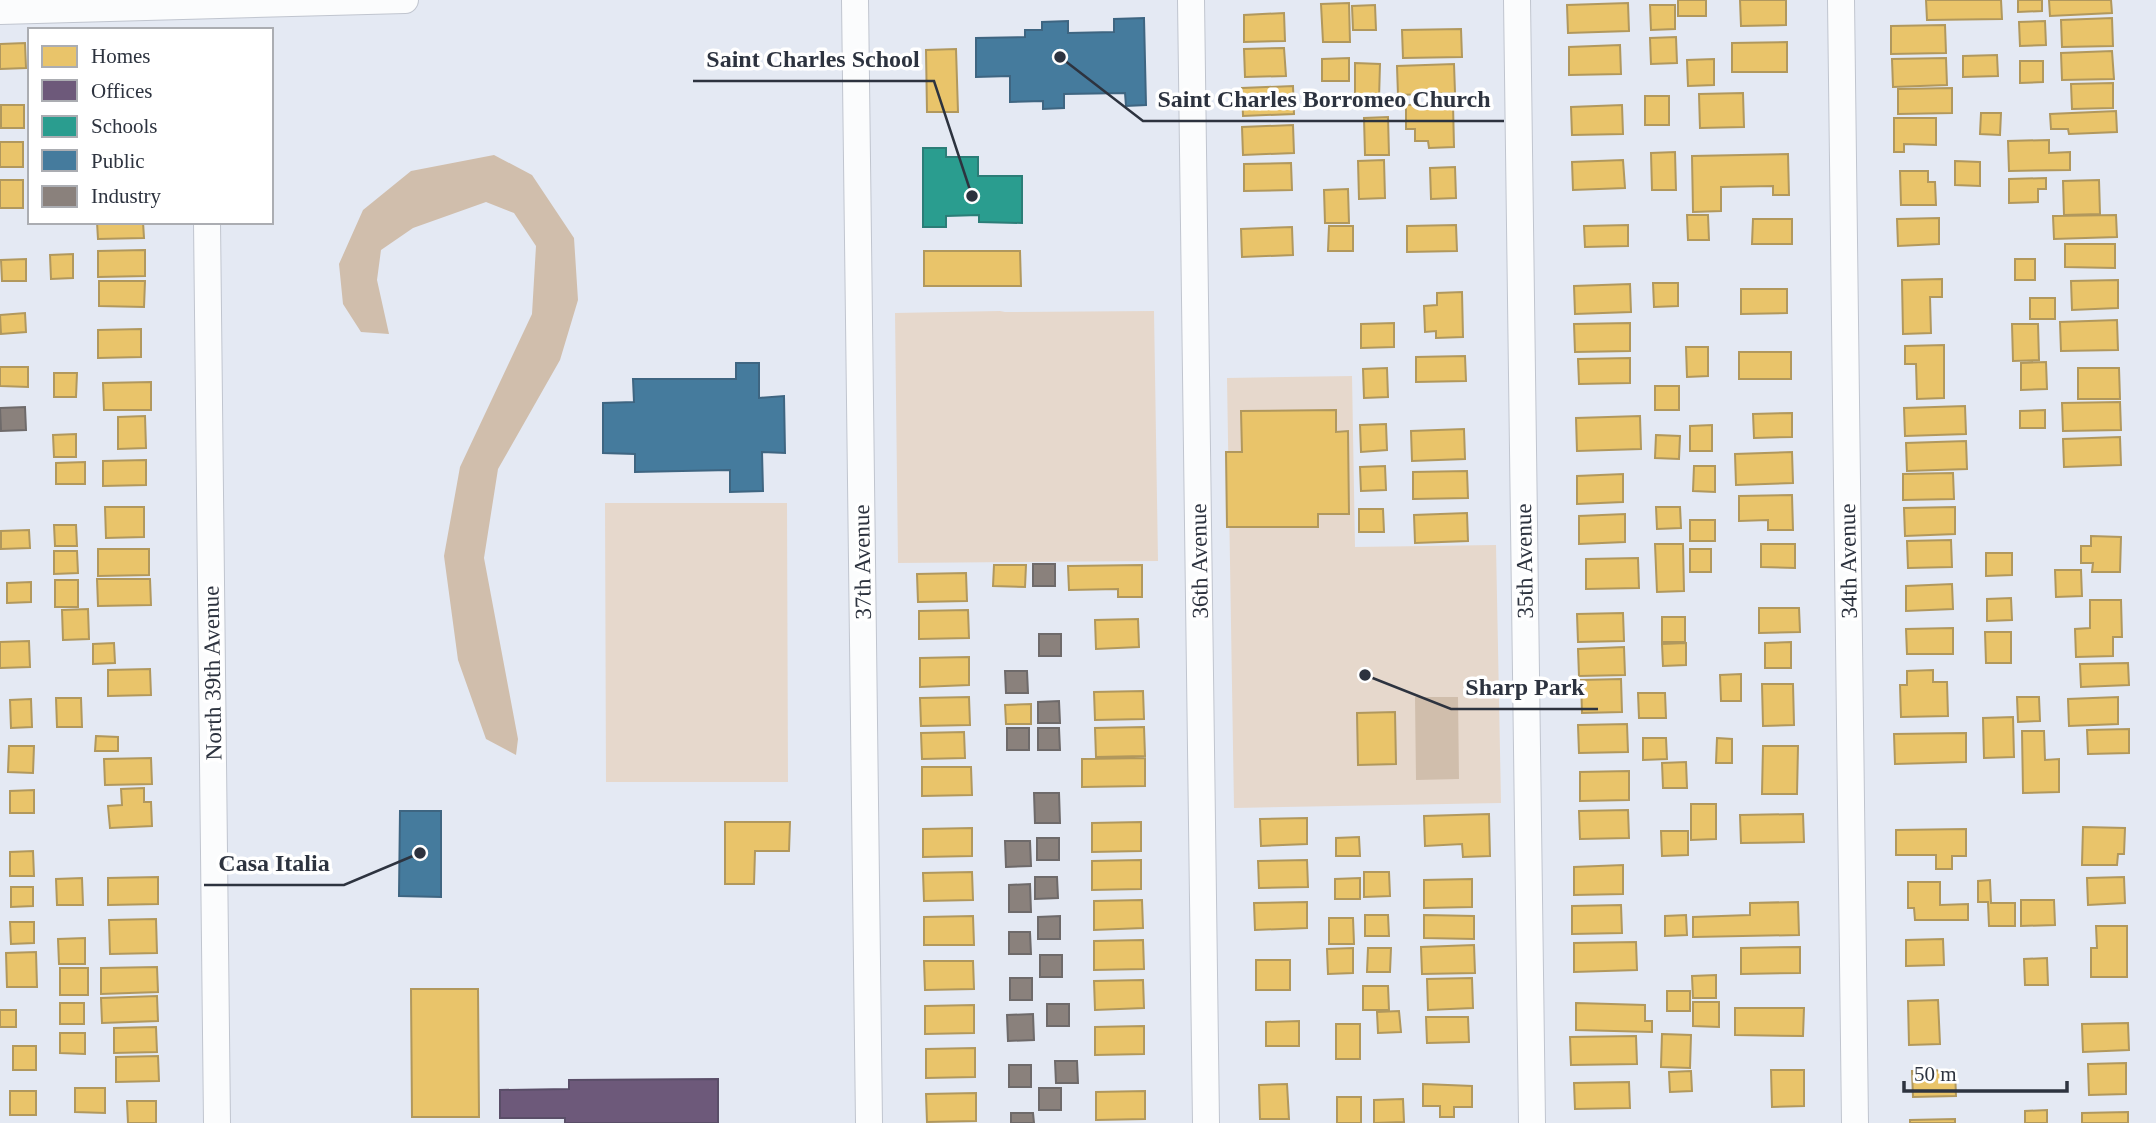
<svg xmlns="http://www.w3.org/2000/svg" width="2156" height="1123" viewBox="0 0 2156 1123" font-family="'Times New Roman',serif">
<rect width="100%" height="100%" fill="#e4e9f3"/>
<path fill="#e6d8cc" d="M1000,311L1005,312L1154,311L1158,561L898,563L895,313Z
M1352,376L1355,547L1496,545L1501,803L1234,808L1227,378Z
M605,503H787L788,782H606Z"/>
<path fill="#d0beac" d="M494,155L532,175L574,238L578,300L560,360L498,469L484,558L518,739L516,755L486,739L458,660L444,556L460,467L532,314L536,246L514,213L486,202L413,228L381,250L377,280L389,334L361,332L343,304L339,264L363,210L411,171Z
M1415,697H1458L1459,779L1416,780Z"/>
<path fill="#e9c46a" stroke="#b1985d" stroke-width="2" d="M1678,0H1706V16H1678Z
M1740,0H1786V25L1741,26Z
M1926,0H2001L2002,19L1927,20Z
M2018,0H2042V11L2018,12Z
M2049,0H2111L2112,13L2050,16Z
M1349,3L1350,42H1323L1321,4Z
M1628,3L1629,31L1568,33L1567,5Z
M1375,5L1376,30H1353L1352,6Z
M1650,5H1675V29L1651,30Z
M1284,13L1285,41L1244,42V15Z
M2112,18L2113,46L2062,47L2061,20Z
M2045,21L2046,45L2020,46L2019,22Z
M1945,25L1946,53L1891,54V26Z
M1461,29L1462,57L1403,58L1402,30Z
M1676,37L1677,63L1651,64L1650,38Z
M1787,42V72H1732V43Z
M25,43L26,68L0,69V44Z
M1620,45L1621,74L1569,75V47Z
M1284,48L1286,76L1245,77L1244,49Z
M956,49L958,112H927L926,50Z
M2112,51L2114,79L2062,80L2061,53Z
M1997,55L1998,76L1963,77V56Z
M1349,58V81H1322V59Z
M1946,58L1947,85L1893,87L1892,59Z
M1714,59V85L1688,86L1687,60Z
M2020,61H2043V82L2020,83Z
M1355,63L1380,64L1379,99H1355Z
M1454,64L1455,93L1398,95L1397,66Z
M2113,83V108L2072,109L2071,84Z
M1293,86L1294,114L1243,116L1242,88Z
M1952,88V113L1898,114V89Z
M1743,93L1744,127L1700,128L1699,94Z
M1645,96H1669V125H1645Z
M1453,104L1454,147L1429,148L1428,141H1415V129H1406V105Z
M1,105H24V128H1Z
M1622,105L1623,134L1572,135L1571,107Z
M2116,111L2117,132L2069,134L2068,129H2051L2050,114Z
M1981,113H2001L2000,135L1980,134Z
M1388,117L1389,155H1365L1364,118Z
M1894,118H1936V145L1904,144V152H1894Z
M1293,125L1294,153L1243,155L1242,127Z
M2049,140V153L2070,152V170L2009,171L2008,141Z
M0,142H23V167H0Z
M1675,152L1676,190H1652L1651,153Z
M1788,154L1789,195H1773V186L1721,187V211L1693,212L1692,156Z
M1384,160L1385,198L1359,199L1358,161Z
M1623,160L1625,188L1573,190L1572,162Z
M1955,161L1980,162V186L1955,185Z
M1291,163L1292,190L1244,191V164Z
M1455,167L1456,198L1431,199L1430,168Z
M1900,171H1928V182H1935L1936,205H1901Z
M2046,178V189H2038V202L2009,203V179Z
M0,180H23V208H0Z
M2099,180L2100,214L2064,215L2063,181Z
M1348,189L1349,223H1325L1324,190Z
M1687,215H1708L1709,240H1688Z
M2116,215L2117,237L2054,239L2053,216Z
M1939,218V244L1898,246L1897,219Z
M1753,219H1792V244H1752Z
M97,222H143L144,238L98,239Z
M1456,225L1457,251L1407,252V226Z
M1628,225V246L1585,247L1584,226Z
M1329,226H1353V251H1328Z
M1292,227L1293,255L1242,257L1241,229Z
M2065,244H2115V268L2065,267Z
M145,250V276L98,277V251Z
M924,251H1020L1021,286H924Z
M73,254V278L51,279L50,255Z
M26,259V281H2L1,260Z
M2015,259H2035V280H2015Z
M1942,279V297H1930L1931,333L1903,334L1902,280Z
M2118,280V308L2072,310L2071,281Z
M99,281H145L144,307L99,306Z
M1653,283H1678V306L1654,307Z
M1630,284L1631,312L1575,314L1574,286Z
M1741,289H1787V313L1741,314Z
M1462,292L1463,337L1436,338V331L1425,332L1424,306L1437,305V293Z
M2030,298H2055V319H2030Z
M25,313L26,332L1,334L0,315Z
M2117,320L2118,350L2061,351L2060,322Z
M1394,323V347L1361,348V324Z
M1630,323V351L1575,352L1574,324Z
M2012,324H2038L2039,360L2013,361Z
M141,329V357L98,358V330Z
M1944,345V398L1917,399L1916,364H1905V346Z
M1686,347H1708V376L1687,377Z
M1739,352H1791V379H1739Z
M1465,356L1466,381L1416,382V357Z
M1630,358V383L1579,384L1578,359Z
M2046,362L2047,389L2021,390V363Z
M0,367H28V387L0,386Z
M1387,368L1388,397L1364,398L1363,369Z
M2078,368H2119L2120,399H2078Z
M54,373H77L76,397H54Z
M151,382V410H104L103,383Z
M1655,386H1679V410H1655Z
M2120,402L2121,430L2063,431L2062,403Z
M1965,406L1966,434L1905,436L1904,408Z
M1336,410V432L1348,431L1349,514H1318V527H1227L1226,452H1242L1241,411Z
M2045,410V428H2020V411Z
M1792,413V437L1754,438L1753,414Z
M145,416L146,448L118,449V417Z
M1640,416L1641,449L1577,451L1576,418Z
M1386,424L1387,450L1361,452L1360,425Z
M1712,425V451H1690V426Z
M1464,429L1465,459L1412,461L1411,431Z
M76,434V457H54L53,435Z
M1656,435L1680,436L1679,459L1655,458Z
M2120,437L2121,465L2064,467L2063,439Z
M1966,441L1967,469L1907,471L1906,443Z
M1792,452L1793,483L1736,485L1735,454Z
M146,460V485L103,486V461Z
M85,462V484H56V463Z
M1385,466L1386,490L1361,491L1360,467Z
M1694,466H1715V492L1693,491Z
M1467,471L1468,498L1413,499V472Z
M1953,473L1954,499L1903,500V474Z
M1623,474V502L1577,504V476Z
M1792,495L1793,530H1768V520L1739,521V496Z
M105,507H144V537L106,538Z
M1656,507H1680L1681,528L1657,529Z
M1955,507V534L1905,536L1904,508Z
M1359,509H1383L1384,532H1359Z
M1467,513L1468,541L1415,543L1414,515Z
M1625,514V542L1579,544V516Z
M1690,520H1715V541H1690Z
M54,525H76L77,546H55Z
M29,530L30,548L1,549V531Z
M2091,536L2121,537L2120,572H2092L2093,563H2081V546H2091Z
M1951,540L1952,567L1908,568L1907,541Z
M1655,544H1683L1684,591L1657,592Z
M1761,544H1795V568L1761,567Z
M98,549H149V575L98,576Z
M1690,549H1711V572H1690Z
M54,551H77L78,573L54,574Z
M1986,553H2012V575L1986,576Z
M1638,558L1639,588L1586,589V559Z
M994,565H1026L1025,587L993,586Z
M1142,565V597H1118V589L1069,590L1068,566Z
M2055,570H2081L2082,596L2056,597Z
M966,573L967,601L918,602L917,574Z
M97,579H150L151,605L98,606Z
M55,580H78V607H55Z
M31,582V602L7,603V583Z
M1952,584L1953,609L1906,611V586Z
M2011,598L2012,620L1987,621V599Z
M2090,600H2121L2122,637H2113V656L2076,657L2075,629L2090,628Z
M1759,608H1799L1800,632L1759,633Z
M88,609L89,639L63,640L62,610Z
M968,610L969,638L919,639V611Z
M1623,613L1624,641L1578,642L1577,614Z
M1662,617H1685V642H1662Z
M1138,619L1139,647L1096,649L1095,620Z
M1953,628V654H1907L1906,629Z
M1985,632H2011V663H1986Z
M29,641L30,667L0,668V642Z
M1791,642V668H1765V643Z
M114,643L115,663L93,664V644Z
M1686,643V665L1663,666L1662,644Z
M1624,647L1625,675L1579,676L1578,649Z
M969,657V685L920,687V658Z
M2128,663L2129,685L2081,687L2080,664Z
M150,669L151,695L108,696V670Z
M1933,670V682H1947L1948,716L1901,717L1900,685H1907V671Z
M1741,674V701H1721L1720,675Z
M1621,679L1622,712L1582,713L1581,680Z
M1762,684H1793L1794,725L1763,726Z
M1143,691L1144,719L1095,720L1094,692Z
M1638,693H1665L1666,718H1639Z
M969,697L970,725L921,726L920,698Z
M2017,697H2039L2040,721L2018,722Z
M2118,697V724L2069,726L2068,699Z
M56,698H81L82,727H57Z
M31,699L32,727L11,728L10,700Z
M1031,704V724H1006L1005,705Z
M1395,712L1396,764L1358,765L1357,713Z
M2013,717L2014,757L1984,758L1983,718Z
M1627,724L1628,752L1579,753L1578,725Z
M1144,727L1145,756L1096,757L1095,728Z
M2129,729V753L2088,754L2087,730Z
M2022,731H2044L2045,760L2059,759V792L2023,793Z
M964,732L965,758L922,759L921,733Z
M1966,733V762L1895,764L1894,734Z
M96,736L118,737V751H95Z
M1643,738H1666L1667,759L1643,760Z
M1717,738L1732,739V763H1716Z
M9,746H34L33,773L8,772Z
M1763,746H1798L1797,794H1762Z
M151,758L152,784L105,785L104,759Z
M1145,758V786L1082,787V759Z
M1686,762L1687,788H1663L1662,763Z
M922,767H971L972,795L922,796Z
M1629,771V800L1580,801V772Z
M144,788V802H151L152,826L110,828L108,806L122,805L121,789Z
M34,790V813H10V791Z
M1691,804H1716V839L1691,840Z
M1628,810L1629,838L1580,839L1579,811Z
M1489,814L1490,856L1463,857L1462,844L1425,846L1424,816Z
M1803,814L1804,842L1741,843L1740,815Z
M1307,818V844L1261,846L1260,819Z
M725,822H790L789,851H755L754,884H725Z
M1141,822V851L1092,852V823Z
M2083,827L2125,828L2124,854H2118L2117,865H2082Z
M972,828V856L923,857V829Z
M1966,829V856H1952V869H1936V855H1896V830Z
M1661,831H1688V855L1662,856Z
M1359,837L1360,856H1336V838Z
M33,851L34,876H10V852Z
M1141,860V889L1092,890V861Z
M1307,860L1308,887L1259,888L1258,861Z
M1623,865V894L1574,895V867Z
M972,872L973,900L924,901L923,873Z
M1364,872H1389L1390,896L1364,897Z
M158,877V904L108,905V878Z
M2124,877L2125,903L2088,905L2087,878Z
M82,878L83,905H57L56,879Z
M1360,878V899H1335V879Z
M1472,879V907L1424,908V880Z
M1990,880L1991,903H2015V926H1989L1988,902H1978V881Z
M1908,882H1940V905L1968,904V920H1915L1914,908H1908Z
M11,887H33V906L11,907Z
M1142,900L1143,928L1094,930V901Z
M2021,900H2054L2055,925L2021,926Z
M1307,902V928L1255,930L1254,903Z
M1798,902L1799,935L1693,937V917L1750,915V903Z
M1621,905L1622,933L1572,934V906Z
M1365,915H1388L1389,936H1365Z
M1424,915L1474,916V939L1424,938Z
M1686,915L1687,935L1665,936V916Z
M973,916L974,945H924V917Z
M1329,918H1353L1354,944H1329Z
M156,919L157,953L110,954L109,920Z
M10,922H34V943L11,944Z
M2096,926H2127V977H2091V948H2097Z
M85,938V964H59L58,939Z
M1943,939L1944,965L1906,966V940Z
M1143,940L1144,969L1094,970V941Z
M1636,942L1637,970L1574,972V943Z
M1474,945L1475,973L1422,974L1421,947Z
M1800,947V973L1741,974V948Z
M1353,948V973L1328,974L1327,949Z
M1368,948H1391L1390,972H1367Z
M36,952L37,987H7L6,953Z
M2047,958L2048,985H2025L2024,959Z
M1256,960H1290V990H1256Z
M924,961H973L974,989L925,990Z
M157,967L158,992L101,994V968Z
M60,968H88V995H60Z
M1716,975V998H1693L1692,976Z
M1472,978L1473,1008L1428,1010L1427,979Z
M1143,980L1144,1008L1095,1010L1094,981Z
M1363,986H1388L1389,1010H1363Z
M411,989H478L479,1117H412Z
M1667,991H1690V1011H1667Z
M157,996L158,1021L102,1023L101,998Z
M1938,1000L1940,1044L1909,1045L1908,1001Z
M1693,1002H1719V1027L1693,1026Z
M60,1003H84V1024H60Z
M1576,1003L1645,1005V1021H1652V1032L1576,1030Z
M974,1005V1033L925,1034V1006Z
M1735,1008H1804L1803,1036L1735,1035Z
M0,1010H16V1027H0Z
M1399,1011L1401,1032L1378,1033L1377,1012Z
M1426,1017H1468L1469,1042L1427,1043Z
M1299,1021V1046H1266V1022Z
M2128,1023L2129,1050L2083,1052L2082,1024Z
M1336,1024H1360V1059H1336Z
M1144,1026V1054L1095,1055V1027Z
M156,1027L157,1052L114,1053V1028Z
M60,1033H85V1054L60,1053Z
M1662,1034L1691,1035L1690,1068L1661,1067Z
M1636,1036L1637,1064L1571,1065L1570,1037Z
M13,1046H36V1070H13Z
M975,1048V1077L926,1078V1049Z
M158,1056L159,1081L116,1082V1057Z
M2126,1063V1094L2089,1095L2088,1064Z
M1771,1070H1804V1106L1772,1107Z
M1955,1070L1956,1096L1913,1097L1912,1071Z
M1691,1071L1692,1091L1670,1092L1669,1072Z
M1629,1082L1630,1108L1575,1109L1574,1083Z
M1287,1084L1289,1119H1260L1259,1085Z
M1423,1084L1472,1086V1107H1454V1117H1440V1106H1423Z
M75,1088H105V1113L75,1112Z
M10,1091H36V1115H10Z
M1145,1091V1119L1096,1120V1092Z
M976,1093V1121L927,1122L926,1094Z
M1337,1097H1361V1123H1337Z
M1403,1099L1404,1122L1374,1123V1100Z
M127,1101H156V1123H128Z
M2047,1110V1123H2025V1111Z
M2128,1112V1123H2082V1113Z
M1955,1119V1123H1910V1120Z"/>
<path fill="#6d597a" stroke="#5a4e68" stroke-width="2" d="M718,1079V1123H565V1118H500V1090L569,1089V1080Z"/>
<path fill="#2a9d8f" stroke="#2b7d77" stroke-width="2" d="M923,148H946V157H978V176H1022V223L979,222V215L946,216V227H923Z"/>
<path fill="#457b9d" stroke="#3e6581" stroke-width="2" d="M1144,18L1146,105L1126,106L1125,93L1064,94V108L1043,109V101L1010,102V76L976,77V38L1025,37V30H1042V22L1068,21V33L1114,32V19Z
M736,363H759V398L784,396L785,453L762,452L763,491L730,492V470L635,472V454L603,453V403L634,402L633,379H736Z
M400,811H441V897L399,896Z"/>
<path fill="#8a817c" stroke="#6e6a6a" stroke-width="2" d="M25,407L26,430L1,431L0,408Z
M1033,564H1055V586H1033Z
M1039,634H1061V656H1039Z
M1005,671H1027L1028,693H1006Z
M1059,701L1060,723H1038V702Z
M1007,728H1029V750H1007Z
M1038,728H1059L1060,750H1038Z
M1034,793H1059L1060,823H1035Z
M1037,838H1059V860H1037Z
M1005,841H1030L1031,866L1006,867Z
M1035,877H1057L1058,898L1035,899Z
M1030,884L1031,912H1009V885Z
M1060,916V939H1038V917Z
M1009,932H1030L1031,954H1009Z
M1040,955H1062V977H1040Z
M1010,978H1032V1000H1010Z
M1047,1004H1069V1026H1047Z
M1033,1014L1034,1040L1008,1041L1007,1015Z
M1055,1061H1077L1078,1083H1056Z
M1009,1065H1031V1087H1009Z
M1039,1088H1061V1110H1039Z
M1011,1113H1033L1034,1123H1011Z"/>
<g fill="none" stroke-linecap="round" stroke-linejoin="round">
<g stroke="#c0c5cf" stroke-width="28">
<path id="minor" d="M855,0L869,1123
M1191,0L1206,1123
M1517,0L1532,1123
M1841,0L1855,1123
M0,11L405,0
M207,222L217,1123"/>
</g>
<use href="#minor" stroke="#fbfcfd" stroke-width="26"/>
</g>
<g text-anchor="middle" stroke-width="7" stroke-linejoin="round" paint-order="stroke">
<g font-size="23" fill="#2d333f" stroke="#fff">
<text transform="translate(1199 561) rotate(-91)" y="8">36th Avenue</text>
<text transform="translate(1524 561) rotate(-91)" y="8">35th Avenue</text>
<text transform="translate(1848 561) rotate(-91)" y="8">34th Avenue</text>
<text transform="translate(862 562) rotate(-91)" y="8">37th Avenue</text>
<text transform="translate(212 673) rotate(-91)" y="8">North 39th Avenue</text>
</g>
</g>
<path fill="none" stroke="#2d333f" stroke-width="2.5" d="M972 196L934 81H693M1060 57L1143 121H1504M1365 675L1451 709H1598M420 853L344 885H204"/>
<g fill="#2d333f" stroke="#fff" stroke-width="2.5">
<circle cx="972" cy="196" r="7"/>
<circle cx="1060" cy="57" r="7"/>
<circle cx="1365" cy="675" r="7"/>
<circle cx="420" cy="853" r="7"/>
</g>
<g font-size="24" text-anchor="middle" font-weight="bold" fill="#2d333f" stroke="#fff" stroke-width="7" stroke-linejoin="round" paint-order="stroke">
<text x="813" y="67">Saint Charles School</text>
<text x="1324" y="107">Saint Charles Borromeo Church</text>
<text x="1525" y="695">Sharp Park</text>
<text x="274" y="871">Casa Italia</text>
</g>
<rect x="28" y="28" width="245" height="196" fill="#ffffff" stroke="#abadb2" stroke-width="2"/>
<rect x="42" y="46" width="35" height="21" fill="#e9c46a" stroke="#abadb2" stroke-width="2"/>
<text x="91" y="63" font-size="21" fill="#2d333f">Homes</text>
<rect x="42" y="80" width="35" height="21" fill="#6d597a" stroke="#abadb2" stroke-width="2"/>
<text x="91" y="98" font-size="21" fill="#2d333f">Offices</text>
<rect x="42" y="116" width="35" height="21" fill="#2a9d8f" stroke="#abadb2" stroke-width="2"/>
<text x="91" y="133" font-size="21" fill="#2d333f">Schools</text>
<rect x="42" y="150" width="35" height="21" fill="#457b9d" stroke="#abadb2" stroke-width="2"/>
<text x="91" y="168" font-size="21" fill="#2d333f">Public</text>
<rect x="42" y="186" width="35" height="21" fill="#8a817c" stroke="#abadb2" stroke-width="2"/>
<text x="91" y="203" font-size="21" fill="#2d333f">Industry</text>
<path d="M1904 1081v10h163v-10" fill="none" stroke="#2d333f" stroke-width="3.5"/>
<text x="1914" y="1081" font-size="21" fill="#2d333f" stroke="#ffffff" stroke-width="5" paint-order="stroke">50 m</text>
</svg>
